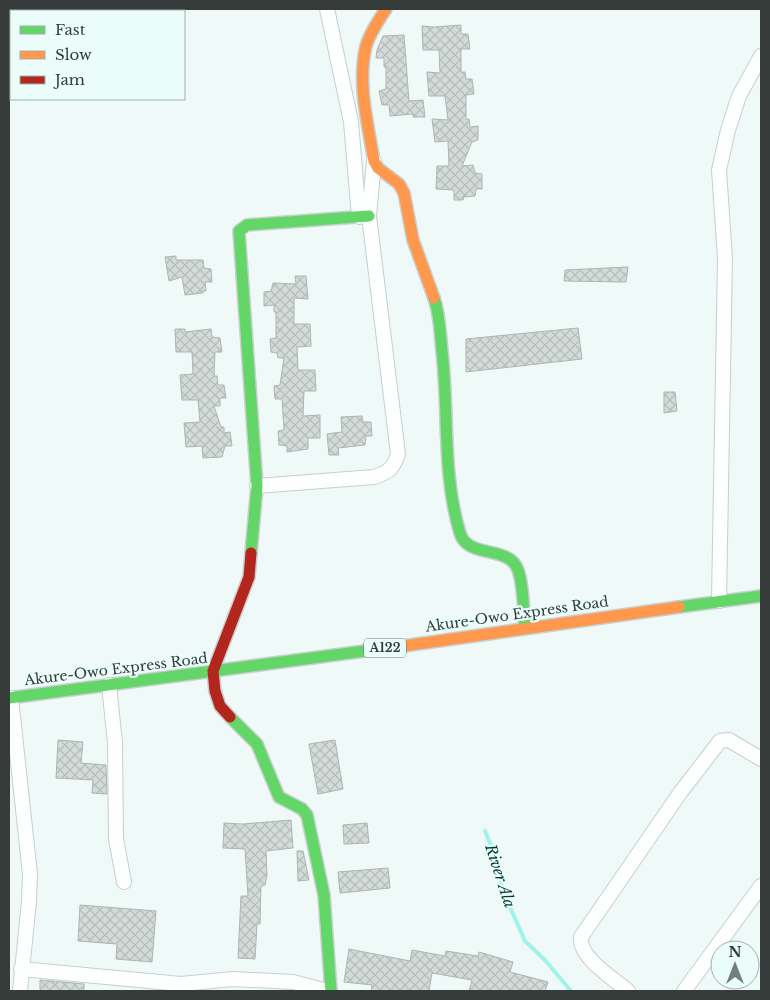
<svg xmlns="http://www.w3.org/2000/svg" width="770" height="1000" viewBox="0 0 770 1000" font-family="'Libre Baskerville',serif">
<defs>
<pattern id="building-cross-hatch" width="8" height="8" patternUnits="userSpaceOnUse" patternTransform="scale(1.25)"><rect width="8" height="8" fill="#d3dbd9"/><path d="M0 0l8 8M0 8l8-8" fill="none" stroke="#b6bdbb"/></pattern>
</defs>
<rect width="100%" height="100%" fill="#eff9f7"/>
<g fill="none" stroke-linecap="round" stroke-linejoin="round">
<path stroke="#a1f3e8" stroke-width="4" d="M485,831L498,862L502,889L525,941L544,959L571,991"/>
</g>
<path fill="url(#building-cross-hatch)" stroke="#adb5b3" d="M461,25V34H468L470,49H461V72H465L466,79H472L474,94L466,95V119H469L470,127L478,126V140L472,142L462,166L473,165L475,173L482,174V189H476L475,196L464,197L463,200H454V190L436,189L437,166H449L448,141L435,142L432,119L448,120L445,96H429L427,72L440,73L439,50H423L422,26L434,27Z
M404,35L409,101L423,100L425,117H413V114L390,116L389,105H382L379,91L386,89V67H384V58H376L377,50L383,36Z
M176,256V260H203L204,268L211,269L212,282H205L206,291H203V293L185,295L182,277L169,281L165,257Z
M628,267L626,282L564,281L565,270Z
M295,276H306L308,299L294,298V324H310L311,346L297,347L298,370H315L316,391H304L303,416L320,415V438H308V449L287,452V446L279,445L278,431L284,430L282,399H275L274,386L280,385L284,358H278L277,353L271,352L270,339L276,338V312H274V305L264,306V292L271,291L273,283L296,284Z
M578,328L582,359L466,372V339Z
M175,329H185V332L211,329L212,337L220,338L222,352H215L214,376H217L218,385H224L226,398H220V406H214L221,427H224V433L230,432L232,446H225L222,457L203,458L202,446L186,447L184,423L200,422L198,400H182L180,375L193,374L192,352H176Z
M664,392H675L677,411L664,413Z
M362,416L363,422H371L372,436H366L365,445L338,448L339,455H329L327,434L342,432L341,417Z
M58,740L83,742L81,763L106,765L107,794L92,793L93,780L56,778Z
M335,740L343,789L318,794L309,744Z
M291,820L293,848L266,851L267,875L265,885L261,886L260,924H257L255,959L238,958L241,896H248L245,849L223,848L224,823L243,824Z
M367,823L369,843L344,844L343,825Z
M297,851H303L309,880L298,881Z
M388,868L390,888L340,893L338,872Z
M80,905L156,911L152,962L116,959L117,944L78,941Z
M349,949L410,961L412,950L445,956L446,951L478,956L479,952L513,962L510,972L548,982L545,991H469L472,980L432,973L429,991H371L372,985L344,982Z
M40,980L84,984V991H40Z"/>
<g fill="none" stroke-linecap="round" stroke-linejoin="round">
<g stroke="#c8cfce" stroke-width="16">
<path id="street" d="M327,9L351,122L359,217
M257,486L374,477C389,472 393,469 398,454L369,216L374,161
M719,601L725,258L719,170L728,130L739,96L761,56
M109,685L115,743L116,839L124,882
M11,698L30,874L29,901L20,991
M21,969L181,984L233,979L293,982L327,991
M628,991C614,979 578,957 581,937L680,793L720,741L729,740L761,759
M684,991L761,886"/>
</g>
<g stroke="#c8cfce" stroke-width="14">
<path id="fast" d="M434,298C440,315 440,333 442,351C449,412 442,474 460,533C467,559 510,545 518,570C524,587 523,609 525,627
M251,553L257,486L239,231L247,225L369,216
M679,607L761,596
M9,698L403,646
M230,717L257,744L279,797L302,809L307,815L324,895L331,991"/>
</g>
<g stroke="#c8cfce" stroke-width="14">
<path id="slow" d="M386,9C378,21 370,33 366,46C357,83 368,125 374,161L378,168L399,184L404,193L413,240L434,298
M403,646L679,607"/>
</g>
<g stroke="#c8cfce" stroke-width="14">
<path id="jam" d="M230,717L220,706L215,691L213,671L249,577L251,553"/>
</g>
<use href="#street" stroke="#fdfefe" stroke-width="14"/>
<use href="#fast" stroke="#63d668" stroke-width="11"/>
<use href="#slow" stroke="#ff974d" stroke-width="11"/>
<use href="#jam" stroke="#b3261e" stroke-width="11"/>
</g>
<g text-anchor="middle" stroke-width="4.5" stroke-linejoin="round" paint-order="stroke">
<rect fill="#ebfdfa" stroke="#6c7674" stroke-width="1" x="364" y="638.5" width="42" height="19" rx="4"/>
<g font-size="12" font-weight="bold" fill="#353c3a">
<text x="385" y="652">A122</text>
</g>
<g font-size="14" fill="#353c3a" stroke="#ebfdfa">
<text transform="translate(517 614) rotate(-8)" y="5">Akure-Owo Express Road</text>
<text transform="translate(116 669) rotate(-7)" y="5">Akure-Owo Express Road</text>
</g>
<g font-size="15" font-style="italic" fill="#003832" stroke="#ebfdfa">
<text transform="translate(500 876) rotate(72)" y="5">River Ala</text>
</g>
</g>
<rect width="770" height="1000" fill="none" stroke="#353c3a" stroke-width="20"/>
<rect x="10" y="10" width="175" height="90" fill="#ebfdfa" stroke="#a2b0ad"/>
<rect x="20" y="26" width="25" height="8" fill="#63d668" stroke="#a2b0ad"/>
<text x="55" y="35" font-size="15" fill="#353c3a">Fast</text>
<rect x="20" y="51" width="25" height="8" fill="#ff974d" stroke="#a2b0ad"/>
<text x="55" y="60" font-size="15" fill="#353c3a">Slow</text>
<rect x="20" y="76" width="25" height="8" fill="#b3261e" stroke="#a2b0ad"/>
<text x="55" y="85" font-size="15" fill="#353c3a">Jam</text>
<g transform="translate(735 965)"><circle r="24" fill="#ebfdfa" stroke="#a2b0ad"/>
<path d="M0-4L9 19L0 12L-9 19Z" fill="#767e7c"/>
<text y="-8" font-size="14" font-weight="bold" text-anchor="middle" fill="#353c3a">N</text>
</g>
</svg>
